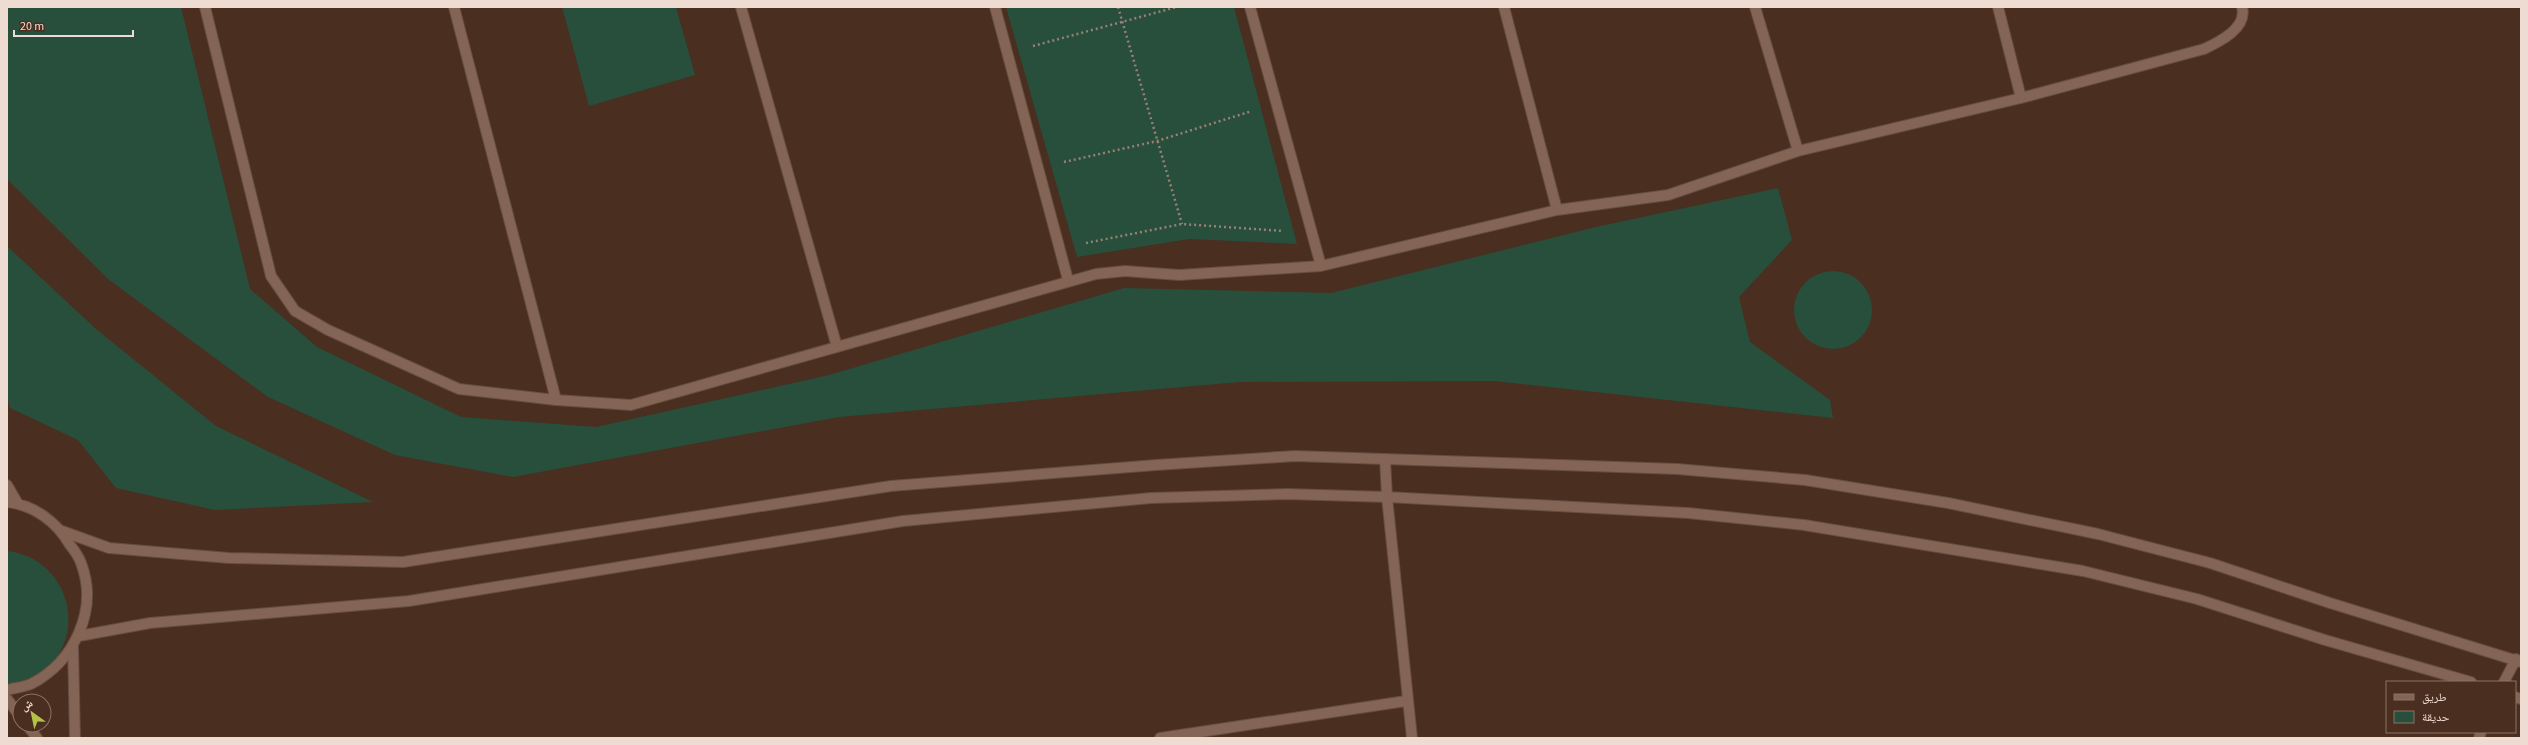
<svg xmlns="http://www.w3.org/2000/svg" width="2528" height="745" viewBox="0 0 2528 745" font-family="'Source Sans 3','Noto Naskh Arabic',sans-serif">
<rect width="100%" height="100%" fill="#4a2e1f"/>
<path fill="#284f3c" d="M7,7H181L250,289L317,347L461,417L596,427L829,375L1124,288L1331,293L1596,227L1778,188L1792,240L1739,297L1750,342L1830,400L1833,418L1493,381L1240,382L839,417L513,477L395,455L268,397L108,279L7,179Z
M562,7H676L695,75L589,106Z
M1006,7H1234L1297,244L1189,239L1077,257Z
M7,246L96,329L216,426L373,502L215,510L116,488L78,440L10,408L7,396Z
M1794 310a39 39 0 1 1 78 0a39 39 0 1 1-78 0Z
M7,551C57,556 84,611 59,654C55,662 47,672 39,676C30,682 17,684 7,687Z"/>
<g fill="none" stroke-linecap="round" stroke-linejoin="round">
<g stroke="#644d40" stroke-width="12">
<path id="street" d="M205,7L271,276L295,311L328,330L459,389L556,400L631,405L1096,274L1125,271L1179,275L1321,266L1557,210L1668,195L1798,151L2021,98L2204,49C2219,42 2248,28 2242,7
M454,7L556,400
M741,7L837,347
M995,7L1068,280
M1250,7L1321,266
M1504,7L1557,210
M1755,7L1798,151
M1998,7L2021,98
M1385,459L1387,497L1412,738
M73,647L75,738
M2504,682L2516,659
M7,699L20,716
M27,725L37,738
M1160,738L1406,701
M2479,738L2481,732"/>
</g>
<g stroke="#644d40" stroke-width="12">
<path id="secondary" d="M7,485L18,504
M7,502C34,505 57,522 70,545C74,550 79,557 81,563C99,610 74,662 31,684C24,687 14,688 7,690
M62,531L109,548L229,558L403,562L891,486L1156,465L1295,456L1677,469L1805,480L1948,503L2098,534L2210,563L2330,603L2521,662
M79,636L150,623L409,601L903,521L1151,498L1287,494L1387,497L1688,513L1804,525L2083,571L2197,599L2325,640L2471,682
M2515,697L2521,699"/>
</g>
<path stroke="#988074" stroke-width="2.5" stroke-dasharray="2 3" stroke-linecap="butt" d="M1118,7L1182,224
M1033,46L1177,7
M1064,162L1157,141L1252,111
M1086,243L1182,224L1283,231"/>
<use href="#street" stroke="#846454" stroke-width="10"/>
<use href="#secondary" stroke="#846454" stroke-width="10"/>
</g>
<rect width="2528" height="745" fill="none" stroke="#eedbd2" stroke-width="16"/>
<rect x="2386" y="681" width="130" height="52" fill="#4a2e1f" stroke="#8c7367"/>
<rect x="2394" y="694" width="20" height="6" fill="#846454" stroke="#8c7367"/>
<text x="2422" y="701" font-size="12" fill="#eedbd2">طريق</text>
<rect x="2394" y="711" width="20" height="12" fill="#284f3c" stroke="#8c7367"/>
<text x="2422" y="721" font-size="12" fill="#eedbd2">حديقة</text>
<g transform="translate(32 713) rotate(327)"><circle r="19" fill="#4a2e1f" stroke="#8c7367"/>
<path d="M0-3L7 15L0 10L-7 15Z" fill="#b5c249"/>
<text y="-6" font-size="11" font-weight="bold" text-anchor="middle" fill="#eedbd2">ش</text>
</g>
<path d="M14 30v6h119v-6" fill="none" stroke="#eedbd2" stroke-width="2"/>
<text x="20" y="30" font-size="12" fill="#eedbd2" stroke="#4a2e1f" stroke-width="3" paint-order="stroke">20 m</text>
</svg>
